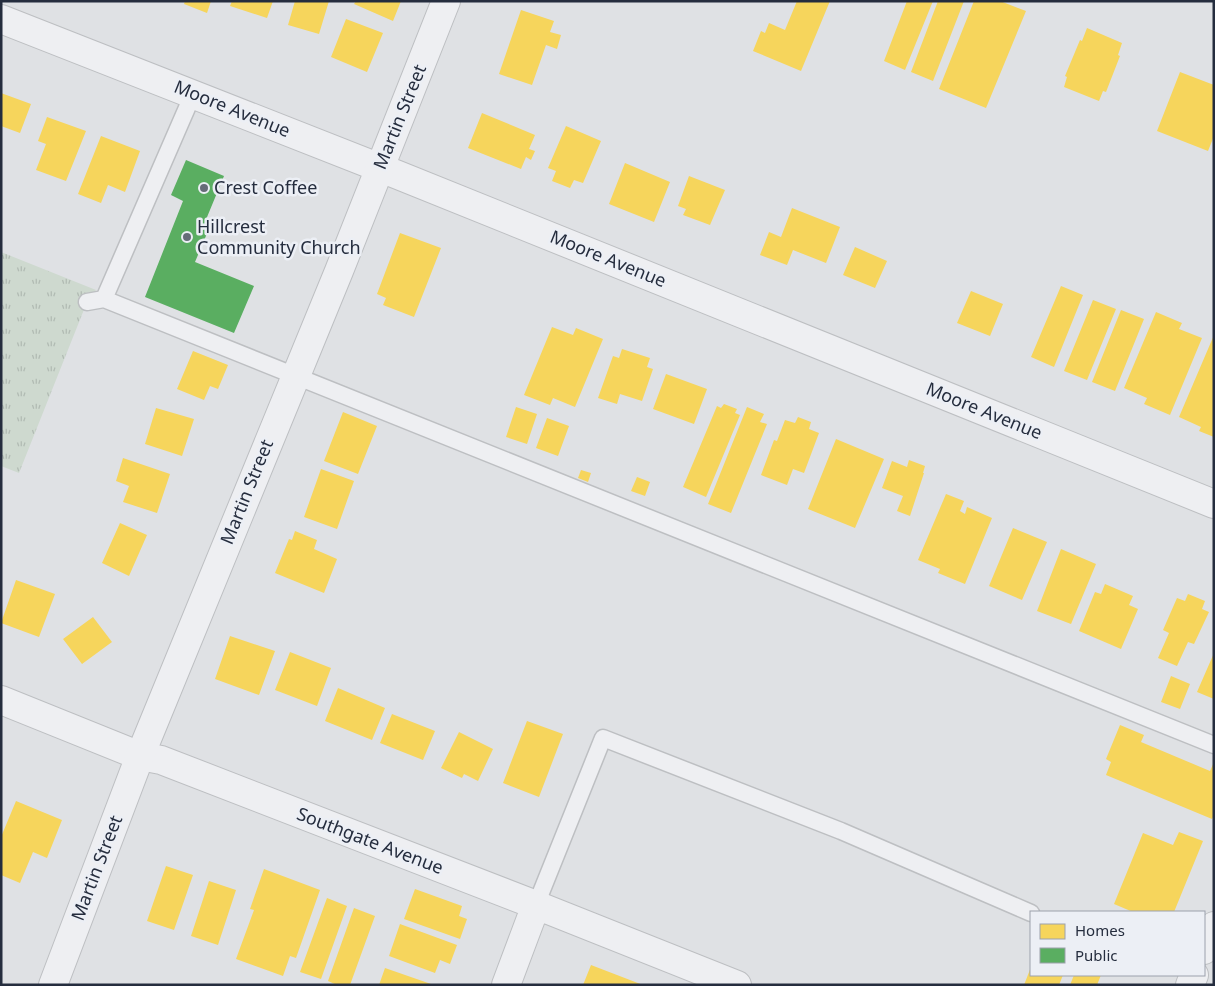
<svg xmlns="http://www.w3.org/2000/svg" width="1215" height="986" viewBox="0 0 1215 986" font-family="'Noto Sans',sans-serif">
<defs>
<pattern id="grass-tufts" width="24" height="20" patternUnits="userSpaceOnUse" patternTransform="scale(1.25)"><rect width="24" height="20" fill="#ced9cf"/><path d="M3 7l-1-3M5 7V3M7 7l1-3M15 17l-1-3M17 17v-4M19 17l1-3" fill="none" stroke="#b1bbb3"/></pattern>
</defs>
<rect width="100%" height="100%" fill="#dfe1e4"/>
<path fill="url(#grass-tufts)" d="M1,252L96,290L87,302L19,473L1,466Z"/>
<path fill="#f6d55c" d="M185,1H211L207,13L184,4Z
M232,1H273L267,18L230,6Z
M295,1H329L319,34L288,25Z
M356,1H401L393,21L354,4Z
M797,1H830L801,71L753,51L761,31L765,33L769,23L785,30Z
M907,1H933L905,70L884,61Z
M938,1H964L933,81L911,72Z
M974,1H1000L1026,11L986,108L939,89Z
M521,10L554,21L550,32L561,35L557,49L546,45L532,85L499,74Z
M346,19L383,33L367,72L331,57Z
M1087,28L1122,43L1118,55L1120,56L1106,92L1103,91L1099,101L1064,87L1067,77L1065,76L1080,40L1082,41Z
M1180,72L1214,85V136L1208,151L1157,131Z
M1,93L31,104L20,133L1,126Z
M482,113L535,135L529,149L535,151L531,160L526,157L521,169L468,148Z
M47,117L86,131L66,181L36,170L46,144L38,141Z
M566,126L601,141L583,183L574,180L570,188L552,181L556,171L548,168Z
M101,136L140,151L125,192L108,185L101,203L78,194Z
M625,163L670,182L654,222L609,204Z
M689,176L725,190L710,225L683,215L686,209L678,206Z
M792,208L840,227L826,263L793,250L787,265L760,255L769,232L781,237Z
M400,233L441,248L414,317L383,305L386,298L377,294Z
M855,247L887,261L875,288L843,275Z
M1061,286L1083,295L1054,367L1031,357Z
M971,291L1003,304L990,336L957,323Z
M1093,300L1116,309L1087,380L1064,371Z
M1121,310L1144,319L1115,391L1092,382Z
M1156,312L1182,323L1179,329L1202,338L1170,415L1144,404L1147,398L1124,388Z
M552,327L573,335L576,328L603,339L575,407L553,398L550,405L524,395Z
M1214,335V437L1199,431L1201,427L1179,417Z
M622,349L650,358L647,367L653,369L642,401L620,394L617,404L598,398L613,356L619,358Z
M193,351L228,365L218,389L210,386L204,400L177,389Z
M666,374L707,389L694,424L653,409Z
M724,404L737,409L735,413L740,415L706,497L683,487L717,406L721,408Z
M516,407L537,414L527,444L506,437Z
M747,407L764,414L760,422L767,424L731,513L708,504Z
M156,408L194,419L182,456L145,444Z
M343,412L377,426L358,474L324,461Z
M798,417L811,422L809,429L819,433L804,473L793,469L787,485L761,475L774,440L777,441L785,420L795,423Z
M547,418L569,426L558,456L536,448Z
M836,439L884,459L855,528L808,509Z
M123,458L170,474L157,513L123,502L129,486L116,481Z
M909,460L925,466L923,473H924L910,516L897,511L903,496L882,488L892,461L907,467Z
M321,469L354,481L337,529L304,517Z
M581,470L591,473L588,482L578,478Z
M637,477L650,482L645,496L631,491Z
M946,494L964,501L960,511L965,514L967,507L992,518L965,584L938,573L940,569L918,560Z
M120,523L147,535L129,576L102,563Z
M1013,528L1047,542L1022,600L989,586Z
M295,531L317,540L314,549L337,559L324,593L275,573L289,539L292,540Z
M1061,549L1096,564L1071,624L1037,611Z
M16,580L55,594L39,637L1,623Z
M1105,584L1133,596L1129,605L1138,609L1121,649L1079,631L1095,592L1101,594Z
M1188,594L1205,601L1202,609L1209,612L1194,644L1188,642L1177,666L1158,658L1169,633L1163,630L1177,598L1185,601Z
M93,617L112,642L82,664L63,639Z
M230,636L275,651L259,695L215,679Z
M290,652L331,668L317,706L275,690Z
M1214,653V699L1197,692Z
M1171,676L1190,684L1180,709L1161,702Z
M338,688L385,708L372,740L325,721Z
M392,714L435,731L423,760L380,743Z
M527,721L563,734L539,797L503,783Z
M1120,725L1144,735L1141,742L1210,771L1214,762V815L1212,819L1106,775L1111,762L1106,759Z
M459,732L493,749L478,781L464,774L462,778L441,768Z
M16,801L62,820L47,858L33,852L20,883L1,875V837Z
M1179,832L1203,841L1174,912H1133L1114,904L1143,833L1173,845Z
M166,866L193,875L174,930L147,921Z
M264,869L320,890L296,958L290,956L283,976L236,959L254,910L250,909Z
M209,881L236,890L218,945L191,936Z
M415,889L462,906L459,916L467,919L460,939L404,919Z
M327,898L347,906L321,979L300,972Z
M354,908L375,916L350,985H337L328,981Z
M400,924L457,945L450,964L440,960L435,973L389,956Z
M591,965L643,985H583Z
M1031,967V975H1063L1059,985H1024Z
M385,968L431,984V985H379Z
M1074,975H1101L1097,985H1070Z"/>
<path fill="#5aae61" d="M186,160L224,176L205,222L211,224L195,262L254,286L234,333L145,297L183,201L171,195Z"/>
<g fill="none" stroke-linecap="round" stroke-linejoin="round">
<g stroke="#bdbfc2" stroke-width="19">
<path id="service" d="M104,299L193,94
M87,302L104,299L1214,745
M536,905L603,738L841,831L1031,913"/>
</g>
<g stroke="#bdbfc2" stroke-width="30">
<path id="minor" d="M1,19L398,175L1214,504
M1,700L140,756L161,760L536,905L737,985
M1204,950L1214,926
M506,985L536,905
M1190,985L1194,975"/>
</g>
<g stroke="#bdbfc2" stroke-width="30">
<path id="tertiary" d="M53,985L140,756L339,271L446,1"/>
</g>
<use href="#service" stroke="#eeeff2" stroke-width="16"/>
<use href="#minor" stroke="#eeeff2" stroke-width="28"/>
<use href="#tertiary" stroke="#eeeff2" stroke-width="28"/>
</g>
<g fill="#666c78" stroke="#eceff5" stroke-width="2">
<circle cx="204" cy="188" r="5"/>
<circle cx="187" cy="237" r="5"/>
</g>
<g text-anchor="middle" stroke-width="5" stroke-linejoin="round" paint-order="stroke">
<g font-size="18" fill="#252d3e" stroke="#eceff5">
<text transform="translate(232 109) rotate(22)" y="6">Moore Avenue</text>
<text transform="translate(400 117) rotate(-68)" y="6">Martin Street</text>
<text transform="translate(608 259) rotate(22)" y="6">Moore Avenue</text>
<text transform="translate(984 411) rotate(22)" y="6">Moore Avenue</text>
<text transform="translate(247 492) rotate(-68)" y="6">Martin Street</text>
<text transform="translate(370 841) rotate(21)" y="6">Southgate Avenue</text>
<text transform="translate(97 868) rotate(-69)" y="6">Martin Street</text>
</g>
<g font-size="18" fill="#252d3e" stroke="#eceff5" text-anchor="start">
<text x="214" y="194">Crest Coffee</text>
<text x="197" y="233">Hillcrest<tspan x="197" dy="21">Community Church</tspan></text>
</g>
</g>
<rect width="1215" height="986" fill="none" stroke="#252d3e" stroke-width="5"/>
<rect x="1030" y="911" width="175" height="65" fill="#eceff5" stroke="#9ca1ac"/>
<rect x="1040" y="924" width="25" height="15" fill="#f6d55c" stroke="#9ca1ac"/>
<text x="1075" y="936" font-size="15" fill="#252d3e">Homes</text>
<rect x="1040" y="948" width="25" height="15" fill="#5aae61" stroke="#9ca1ac"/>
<text x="1075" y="961" font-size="15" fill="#252d3e">Public</text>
</svg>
